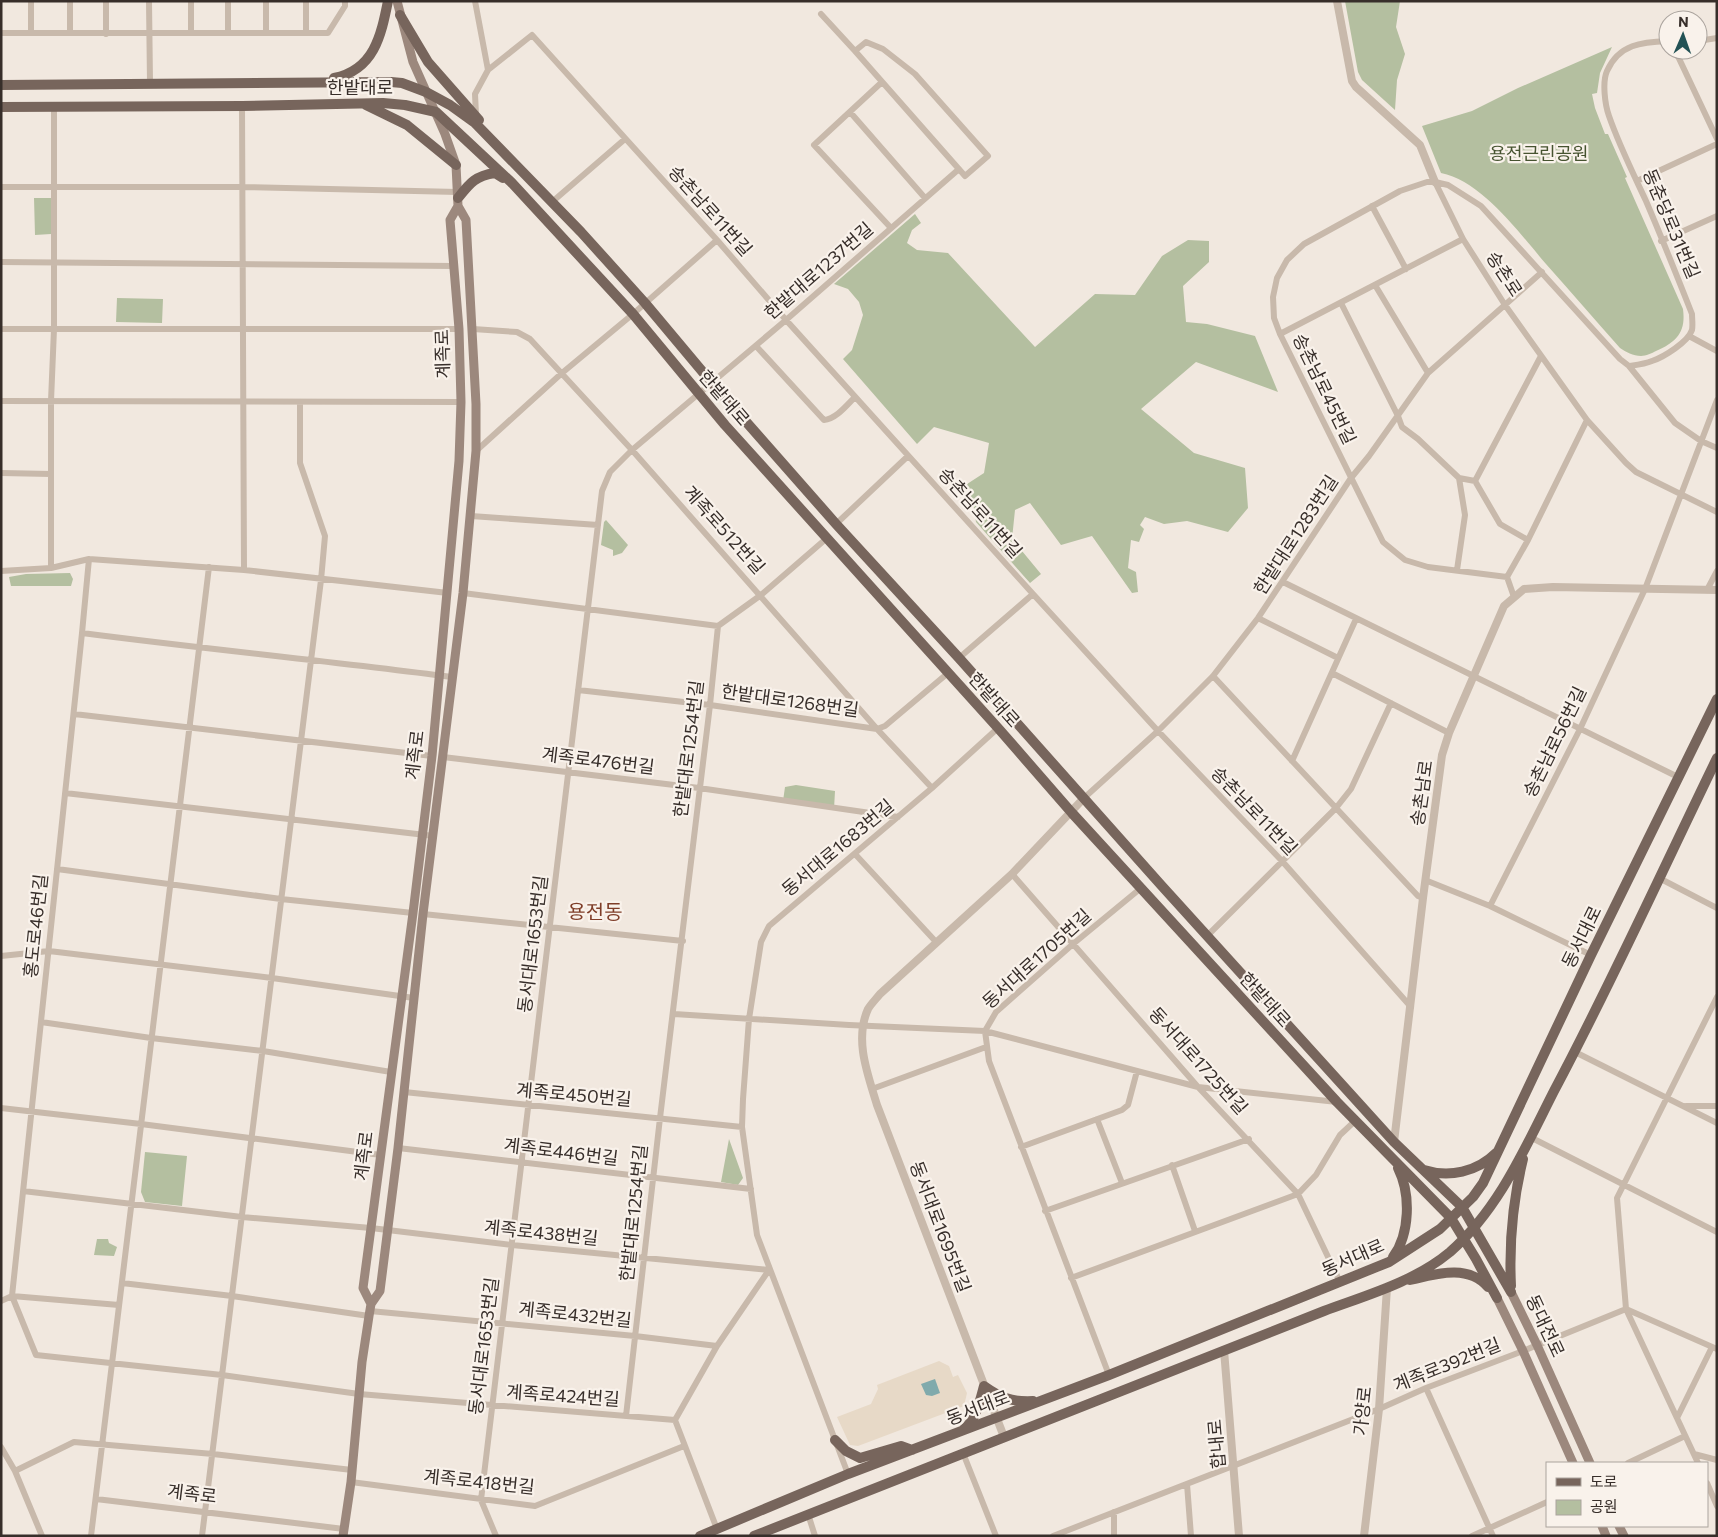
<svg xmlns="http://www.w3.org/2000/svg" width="1718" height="1537" viewBox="0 0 1718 1537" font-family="Commissioner,'Noto Sans KR',sans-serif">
<rect width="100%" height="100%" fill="#f1e8df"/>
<path fill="#b4bfa0" d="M1345,1H1400L1396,27L1405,54L1397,80L1395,110L1362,80L1358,72Z
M1612,47L1600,73L1597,93L1592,94L1595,108L1605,134H1608L1627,177L1625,178L1683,309C1686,332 1677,342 1656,351C1652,353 1646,356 1641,356C1633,356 1626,352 1620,348C1595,320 1571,292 1546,264C1520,234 1482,181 1441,173L1422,126L1472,111L1518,88Z
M34,198H51V234L35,235Z
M915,214L921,223L912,230L907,243L917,250L948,253L1035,347L1095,294L1135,295L1162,256L1188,240L1209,241V262L1183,286L1186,322L1207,324L1255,336L1278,392L1196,362L1141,409L1194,453L1245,468L1248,508L1228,532L1187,521L1164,524L1145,517L1140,525L1144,529L1139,542L1131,540L1128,568L1136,572L1138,592L1132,593L1092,536L1061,545L1030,503L1015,510L1012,539L1041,574L1030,583L976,522L973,502L964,486L984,473L989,443L934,427L917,444L843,359L852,350L863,315L859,302L848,289L834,284Z
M117,298L163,299L162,323L116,322Z
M606,520L628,545L622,553L613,556V550L601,545L604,522Z
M70,573L73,579L71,586H11L9,577L26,574Z
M796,785L835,791L834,809L783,801L785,787Z
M729,1139L743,1178L738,1185L721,1182Z
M145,1152L187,1156L182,1206L145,1202L141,1192Z
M97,1239H108L109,1243L117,1247L114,1256L94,1255Z"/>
<path fill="#e7d9c7" d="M939,1361L949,1366L953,1377L958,1375L967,1393L964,1406L858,1446L850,1445L837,1417L871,1404L878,1389L877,1385Z"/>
<path fill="#80aaac" d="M935,1379L940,1393L932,1396L926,1395L921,1384Z"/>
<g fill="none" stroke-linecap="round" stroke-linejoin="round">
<path stroke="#c8b9ab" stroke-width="6" d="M31,1V33
M70,1V33
M106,1V34
M149,1L150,83
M191,1V33
M228,1V33
M306,1V33
M475,1L488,70L532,35L717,240L786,320L1033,594L1158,731L1282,861L1411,1007
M821,14L855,51L866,42L883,49L915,74L988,156L965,176L855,51
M1,33H328L345,6V1
M266,33V1
M1698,41L1717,38
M1675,50L1717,139
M882,82L814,145L891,228
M242,106L244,570
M850,112L925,198
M476,115L475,94L488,70
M1637,181L1717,144
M1435,182L1463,239L1505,305L1587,420L1626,463L1636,472L1717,512
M1,187H242L458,192
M552,202L625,139
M1372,206L1406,269
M1661,241L1717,216
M1,262L454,266
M1375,285L1428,373
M1341,303L1398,416L1402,427L1418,439L1459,478L1475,481
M1,329H459
M473,329L517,332L530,339L632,450L877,729L932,788
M1280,334L1463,239
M1689,336L1717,351
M756,346L824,420C836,419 847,405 855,397
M1629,366L1675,423L1701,441L1717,448
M1,401L461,402
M476,451L562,373L633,314L717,240
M1,473L51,474
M1475,481L1541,356
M1475,481L1500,524L1528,540
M471,516L598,525
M836,524L908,456
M89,559L82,633L12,1296L36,1355L222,1375L359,1394L675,1420
M51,568V401L54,329V107
M1457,570L1465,515L1459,478
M1,571L51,568L89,559L244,570L448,593
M1507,577L1528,540L1587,420
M1283,582L1678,777
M1707,590L1717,571
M463,593L718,626
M1514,597L1507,577L1428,567L1405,560L1383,542L1280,334L1274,318L1273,297L1277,278L1287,260L1304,244L1400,191L1427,182H1435L1448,185L1481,206L1620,359L1629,366C1636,365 1645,364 1652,361C1664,357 1688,342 1692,330C1693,325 1692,319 1692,314C1677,276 1662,238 1646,201C1633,173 1619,145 1609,116C1605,105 1602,82 1607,71C1619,44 1642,42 1668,41
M1258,618L1338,658
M82,633C205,649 329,661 452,677
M959,658L1033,594
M1332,673L1449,733
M1213,676L1418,896L1423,898
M578,690L710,705L877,729L885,726L948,673
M74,714L432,756
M443,757L699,788L898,817
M1292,761L1356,619
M65,793L434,836
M1084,798L1158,731L1213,676L1258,618L1351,478L1369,456L1428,373L1542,272
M855,854L937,943
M57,869L281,899L413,913
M1012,874L1198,1087L1298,1194L1340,1282
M1659,878L1717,908
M1425,880L1490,906L1591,955
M1490,906L1580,729L1645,589L1717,400
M423,914L683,941
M1207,936L1336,808L1351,789L1391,703
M1,956L49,951L272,978L414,998
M674,1014L849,1025L985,1031L1198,1087L1337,1102
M41,1022L151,1038L263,1051L391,1072
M985,1031L989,1061L1109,1375
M985,1031L996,1012L1073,944L1141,888
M1575,1052L1717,1123
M872,1089L986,1047
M404,1092L742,1127
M1686,1106H1717
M1,1108L141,1124L381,1155
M1097,1119L1122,1183
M1530,1137L1717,1232
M1021,1147L1122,1110L1128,1105L1137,1071
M398,1148L751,1189
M1172,1165L1195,1231
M23,1191L242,1217L371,1228L512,1245L769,1270L717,1346L675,1420
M1045,1211L1249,1139
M1071,1278L1298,1194L1316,1175L1340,1135L1355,1121
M122,1283L232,1296L369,1316
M1,1301L12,1296L119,1305
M370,1311L635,1336L717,1346
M1426,1388L1493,1536
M626,1416L660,1118L710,705L718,626L761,595L827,538
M1677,1418L1712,1347
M675,1420L717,1529
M1,1447L15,1471L42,1536
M963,1453L996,1536
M1694,1454L1717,1460
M1628,1463L1685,1436
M1698,1463L1626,1309L1617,1198L1717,997
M15,1471L74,1442L213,1454L352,1470
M848,1474L757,1235L742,1127L743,1099L749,1019L761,942L769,926L932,788L998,728
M351,1482L535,1506L684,1446
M1707,1483L1717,1506
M1187,1484L1191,1536
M96,1499L344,1529
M1114,1512V1536
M808,1514L815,1536
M91,1536L209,567
M202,1536L321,580L325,536L300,463V402
M496,1536L481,1500L602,491L610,472L632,450L786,320L959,169
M1053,1536L1379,1409L1426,1388L1523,1351L1626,1309L1717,1349
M1472,1536L1547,1502"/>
<path stroke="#c8b9ab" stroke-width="8" d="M1337,1L1352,81L1356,87L1420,145L1435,182
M1394,1142L1423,898L1442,755L1449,733L1504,606L1524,589L1553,587L1717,590
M1224,1350L1239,1536
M1004,1437L877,1105C868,1075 854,1040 868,1009C871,1004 876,999 880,994L1012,874L1084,798
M1364,1536L1379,1409L1387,1288"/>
<path stroke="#9c887d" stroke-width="9" d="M1511,1292L1537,1345L1590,1463
M1497,1298L1523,1351L1573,1463
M371,1304L363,1288L413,913L432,756L459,461L461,402L459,329L450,220L458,206L456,165L445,134L413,62L397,1
M1602,1526L1606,1536
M1619,1526L1624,1536
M343,1536L351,1482L362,1362L369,1316L371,1304L380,1291L398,1148L423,914L463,593L476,451V404L466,220L458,206"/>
<path stroke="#77655c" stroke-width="10" d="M400,15L428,62L479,120
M334,78C374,70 381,36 388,1
M1,85L391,82L402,83L426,92L450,105L475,123L581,232L645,303L712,383L836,524L959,658L1161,885L1394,1142L1462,1207L1511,1292
M366,105L407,125L456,165
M1,107L242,106L383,103L405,105L436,112L511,182L633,314L725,425L998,728L1072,813L1337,1102L1451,1218L1476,1259L1497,1298
M458,198C470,183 475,176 495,173L503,178
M1424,1170C1449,1178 1477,1172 1496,1153
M1393,1257C1410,1234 1411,1194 1398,1168
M1410,1280C1436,1274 1468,1264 1488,1287
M1511,1286C1509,1245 1513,1200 1523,1159
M963,1430C976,1420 980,1401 984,1386C1001,1398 1011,1402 1033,1401
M835,1440L846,1451L860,1458L901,1446L912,1450
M700,1536L848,1474L1109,1375L1389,1262L1440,1229L1473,1197L1483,1183L1591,955L1717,699
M754,1536L1324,1311C1367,1295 1414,1282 1450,1252C1499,1209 1525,1148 1554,1091C1612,982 1663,869 1717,758"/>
</g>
<g text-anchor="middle" stroke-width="4.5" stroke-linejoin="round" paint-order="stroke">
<g font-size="18" fill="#372e2a" stroke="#f9f2eb">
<text x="360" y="94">한밭대로</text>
<text transform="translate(710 211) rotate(48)" y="6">송촌남로11번길</text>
<text transform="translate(1671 224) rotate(67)" y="6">동춘당로31번길</text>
<text transform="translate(819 271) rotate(-41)" y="6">한밭대로1237번길</text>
<text transform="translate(1504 274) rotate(57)" y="6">송촌로</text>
<text transform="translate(443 354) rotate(-92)" y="6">계족로</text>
<text transform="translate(1324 389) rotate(64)" y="6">송촌남로45번길</text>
<text transform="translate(724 398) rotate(49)" y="6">한밭대로</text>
<text transform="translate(980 513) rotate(48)" y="6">송촌남로11번길</text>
<text transform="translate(724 530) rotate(48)" y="6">계족로512번길</text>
<text transform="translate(1296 535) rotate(-57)" y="6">한밭대로1283번길</text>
<text transform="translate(994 700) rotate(48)" y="6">한밭대로</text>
<text transform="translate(790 701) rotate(8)" y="6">한밭대로1268번길</text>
<text transform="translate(1555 742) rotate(-64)" y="6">송촌남로56번길</text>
<text transform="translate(689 749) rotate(-83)" y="6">한밭대로1254번길</text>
<text transform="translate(415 755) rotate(-83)" y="6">계족로</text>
<text transform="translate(598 761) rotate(7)" y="6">계족로476번길</text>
<text transform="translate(1422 793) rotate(-82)" y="6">송촌남로</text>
<text transform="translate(1254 811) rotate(46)" y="6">송촌남로11번길</text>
<text transform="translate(838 848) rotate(-40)" y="6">동서대로1683번길</text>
<text transform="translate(36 926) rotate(-84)" y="6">홍도로46번길</text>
<text transform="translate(1582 937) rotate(-64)" y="6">동서대로</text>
<text transform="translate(533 944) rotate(-83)" y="6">동서대로1653번길</text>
<text transform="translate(1037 959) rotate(-42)" y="6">동서대로1705번길</text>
<text transform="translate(1265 1000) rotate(48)" y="6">한밭대로</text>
<text transform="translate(1198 1061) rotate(48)" y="6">동서대로1725번길</text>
<text transform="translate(574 1095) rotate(5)" y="6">계족로450번길</text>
<text transform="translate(561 1152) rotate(7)" y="6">계족로446번길</text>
<text transform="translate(364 1156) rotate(-83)" y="6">계족로</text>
<text transform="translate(634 1213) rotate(-84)" y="6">한밭대로1254번길</text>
<text transform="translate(940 1227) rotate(69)" y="6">동서대로1695번길</text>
<text transform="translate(541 1233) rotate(6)" y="6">계족로438번길</text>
<text transform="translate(1353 1258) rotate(-24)" y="6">동서대로</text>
<text transform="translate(575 1315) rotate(6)" y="6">계족로432번길</text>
<text transform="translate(1545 1326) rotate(65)" y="6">동대전로</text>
<text transform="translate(484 1346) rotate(-83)" y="6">동서대로1653번길</text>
<text transform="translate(1447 1365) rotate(-22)" y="6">계족로392번길</text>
<text transform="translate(563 1396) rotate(4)" y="6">계족로424번길</text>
<text transform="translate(978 1408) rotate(-21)" y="6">동서대로</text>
<text transform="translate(1363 1411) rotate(-84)" y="6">가양로</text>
<text transform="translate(1217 1444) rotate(-95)" y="6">합내로</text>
<text transform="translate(479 1482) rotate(6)" y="6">계족로418번길</text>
<text transform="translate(192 1494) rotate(7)" y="6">계족로</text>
</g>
<g font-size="18" fill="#465330" stroke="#f9f2eb">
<text x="1539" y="160">용전근린공원</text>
</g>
<g font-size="20" fill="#7f3e29" stroke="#f9f2eb">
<text x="595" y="919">용전동</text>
</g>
</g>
<rect width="1718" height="1537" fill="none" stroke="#372e2a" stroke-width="5"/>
<rect x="1546" y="1462" width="162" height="65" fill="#f9f2eb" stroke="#aba49e"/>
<rect x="1556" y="1478" width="25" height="8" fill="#77655c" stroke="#aba49e"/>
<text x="1590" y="1487" font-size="15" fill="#372e2a">도로</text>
<rect x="1556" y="1500" width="25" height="15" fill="#b4bfa0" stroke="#aba49e"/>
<text x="1590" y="1512" font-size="15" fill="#372e2a">공원</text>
<g transform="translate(1683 35) rotate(2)"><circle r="24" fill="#f9f2eb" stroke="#aba49e"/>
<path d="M0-4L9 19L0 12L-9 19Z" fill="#235255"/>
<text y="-8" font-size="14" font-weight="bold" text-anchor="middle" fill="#372e2a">N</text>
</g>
</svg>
